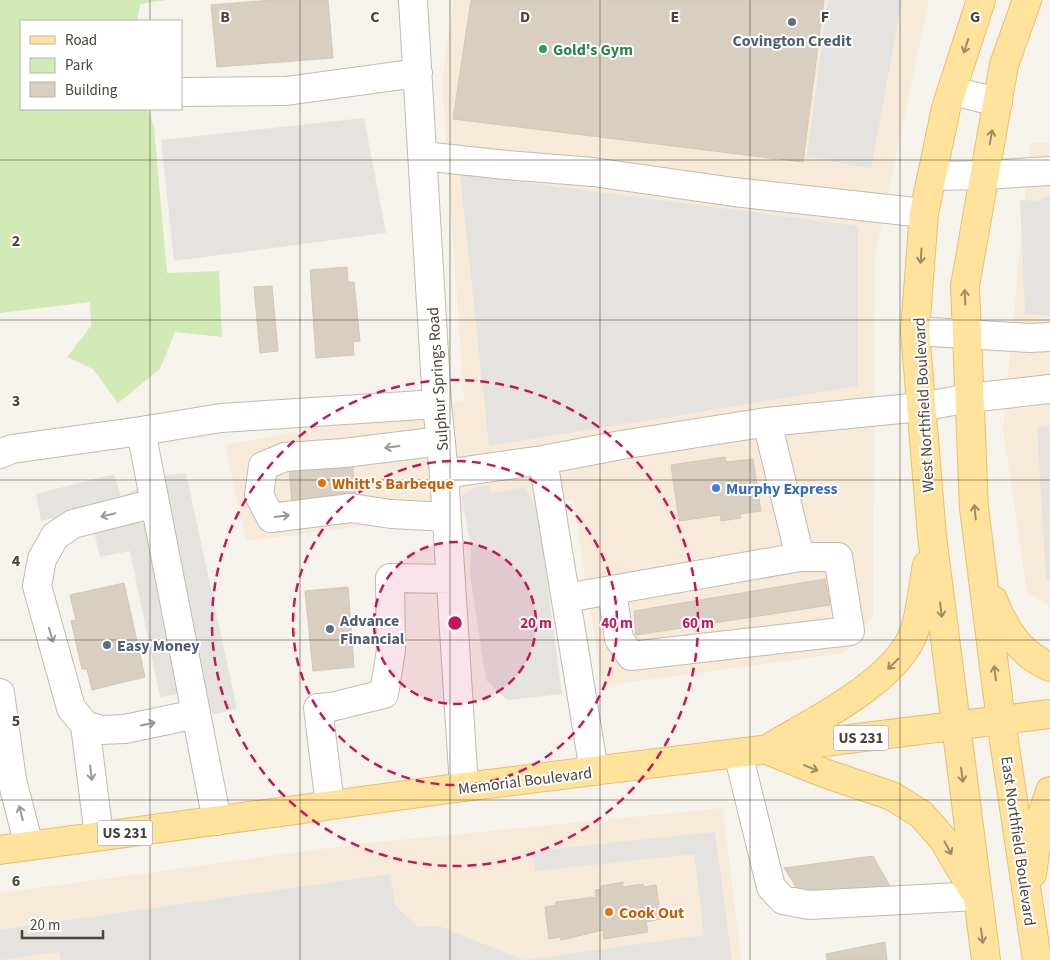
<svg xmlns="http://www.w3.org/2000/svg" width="1050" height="960" viewBox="0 0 1050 960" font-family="'Source Sans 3',sans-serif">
<rect width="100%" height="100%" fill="#f6f3ec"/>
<path fill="#f7ead8" d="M454,0H929L875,256L873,615L845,653L602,686L573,499L246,541L225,445L464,400L442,80Z
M1030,143H1050V606L1027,592L1003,429Z
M723,808L741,960H0V893L358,844Z"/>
<path fill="#d2eab5" d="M0,0H166L140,4L137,21H21V109H148L154,127L167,273L219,271L222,337L175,332L160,369L118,403L93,369L67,357L91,326L90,302L0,313Z"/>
<path fill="#e5e3e0" d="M828,0H902L871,169L807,156Z
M364,118L386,233L174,261L161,140Z
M460,174L858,226V386L489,446Z
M1050,195V316L1025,314L1020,200L1037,201Z
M1050,426V580H1046L1037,427Z
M186,473L237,709L215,714L181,694L160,697L130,551L100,557L89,510L41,521L36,494L114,474L121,496L167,475Z
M490,486L491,493L525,487L538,512L562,694L507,700L486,680L470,576L471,549L462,496L475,487Z
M715,832L732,960H525L704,935L694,854L535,871L533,851Z
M390,874L395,905L418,927L439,926L524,960H61L59,952L0,960V930Z"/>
<path fill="#d8cfc1" stroke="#d3c7b4" d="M272,0H328L333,58L217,67L211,5Z
M471,0H824L803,162L453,119Z
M347,267L348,282H354L360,341L353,342L354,355L316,358L310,270Z
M272,286L278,351L260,353L254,287Z
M725,457L726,462L753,459L761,511L740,514L741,518L721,521L720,515L679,521L671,465Z
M352,460L356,502L292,506L289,465Z
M825,579L830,605L636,635L634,611Z
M124,583L145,677L92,690L87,669H82L71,621L76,620L70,595Z
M348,587L354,667L313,671L305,591Z
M873,856L891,888L802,896L784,868Z
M623,882V887L643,884L644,887L656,885L661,919L646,922L648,932L604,939L603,930L561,940L560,937L549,939L545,907L556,905V902L596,897L595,890L601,889V886Z
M885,942L887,960H827L826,954Z"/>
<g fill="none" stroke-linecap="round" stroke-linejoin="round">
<g stroke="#c2bbae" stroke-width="30">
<path id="minor" d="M413,0L437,404L444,474L464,787
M952,91L998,102
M181,92L286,91L418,73
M423,156L506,165L593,172L734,192L924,213
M932,176L985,175L1050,171
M915,331L1030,338L1050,337
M141,431L217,821
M441,441L344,453L285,457L263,466L259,495L271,518L351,508L391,514L446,517
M0,454L12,449L141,431L221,418L437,404
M543,460L594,771
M444,474L543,460L621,445L767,422L921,407L969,398L1050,389
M155,503L73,524L55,536L42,559L37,586L71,708L85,725L101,730L125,729L196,714
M612,590L619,639L631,656L850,631L838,557H800
M566,598L800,557L767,422
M0,693L12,780L29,846
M85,725L99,836
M738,753L771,887L783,900L809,905L977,896
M330,805L318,708L331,707L384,694L391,650L390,578L450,579"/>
</g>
<g stroke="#e6c16a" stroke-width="30">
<path id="major" d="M981,0L946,108L924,213L915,331L932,536L986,960
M1027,0L1004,65L965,286L974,508L1001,721L1037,960
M993,600C1005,630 1020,654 1050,667
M774,745C816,720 897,680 914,632C921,613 923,585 927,565
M767,750L824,773L892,796L921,814L943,839L972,888
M0,850L464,787L1050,714
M1032,874L1039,824L1050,791"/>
</g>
<use href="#minor" stroke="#fff" stroke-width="28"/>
<use href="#major" stroke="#ffe39c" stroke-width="28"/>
</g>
<defs><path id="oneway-shaft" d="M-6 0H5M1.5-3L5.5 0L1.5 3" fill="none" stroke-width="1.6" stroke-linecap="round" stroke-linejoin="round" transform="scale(1.25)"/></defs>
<g stroke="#9c8c66">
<use href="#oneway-shaft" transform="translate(966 46) rotate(108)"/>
<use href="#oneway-shaft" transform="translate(991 137) rotate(-80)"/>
<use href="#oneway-shaft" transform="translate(921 256) rotate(94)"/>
<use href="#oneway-shaft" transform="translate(965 297) rotate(-92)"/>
<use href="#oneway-shaft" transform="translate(975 512) rotate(-96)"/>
<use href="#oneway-shaft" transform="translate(941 610) rotate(83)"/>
<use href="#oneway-shaft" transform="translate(893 664) rotate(135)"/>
<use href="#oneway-shaft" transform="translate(995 673) rotate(-97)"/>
<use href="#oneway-shaft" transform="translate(811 768) rotate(22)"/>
<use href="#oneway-shaft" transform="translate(962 775) rotate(83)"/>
<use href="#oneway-shaft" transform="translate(948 848) rotate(62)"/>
<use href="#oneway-shaft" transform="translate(982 936) rotate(82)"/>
</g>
<g stroke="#9c9892">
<use href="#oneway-shaft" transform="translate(392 447) rotate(173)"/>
<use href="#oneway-shaft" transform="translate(108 515) rotate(166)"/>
<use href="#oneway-shaft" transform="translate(282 516) rotate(-7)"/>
<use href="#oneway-shaft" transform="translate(51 635) rotate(74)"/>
<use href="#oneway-shaft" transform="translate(148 724) rotate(-12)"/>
<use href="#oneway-shaft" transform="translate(91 773) rotate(83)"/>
<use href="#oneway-shaft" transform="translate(21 813) rotate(-104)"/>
</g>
<path fill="none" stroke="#4b4439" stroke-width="1" stroke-opacity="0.55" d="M150,0V21M300,0V960M450,0V960M600,0V960M750,0V960M900,0V960M150,109V960M0,160H1050M0,320H1050M0,480H1050M0,640H1050M0,800H1050"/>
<circle cx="455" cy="623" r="81" fill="#c2185b" fill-opacity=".12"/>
<g fill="none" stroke="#c2185b" stroke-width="2.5" stroke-dasharray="9 6">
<circle cx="455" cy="623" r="81"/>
<circle cx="455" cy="623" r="162"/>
<circle cx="455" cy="623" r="243"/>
</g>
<g fill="#5c6f8a" stroke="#fff" stroke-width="2">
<circle cx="792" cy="22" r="5"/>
<circle cx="330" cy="629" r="5"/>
<circle cx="107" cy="645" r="5"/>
</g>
<circle fill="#2e9e5b" stroke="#fff" stroke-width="2" cx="543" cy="49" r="5"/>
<g fill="#e8710a" stroke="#fff" stroke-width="2">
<circle cx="322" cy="483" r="5"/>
<circle cx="609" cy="912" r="5"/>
</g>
<circle fill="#3f7fe0" stroke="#fff" stroke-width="2" cx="716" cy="488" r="5"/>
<g text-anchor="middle" stroke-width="4" stroke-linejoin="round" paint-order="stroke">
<g fill="#fff" stroke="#817c74" stroke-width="1">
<rect x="833.5" y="725.5" width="55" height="25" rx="4"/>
<rect x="97.5" y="820.5" width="55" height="25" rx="4"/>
</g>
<g font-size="15" font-weight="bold" fill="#4b4439">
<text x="861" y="743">US 231</text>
<text x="125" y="838">US 231</text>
</g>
<g font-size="16" font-weight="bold" fill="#4e5e75" stroke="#fff" text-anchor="start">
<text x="792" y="46" text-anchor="middle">Covington Credit</text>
<text x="340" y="626">Advance<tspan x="340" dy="18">Financial</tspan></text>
<text x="117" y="651">Easy Money</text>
</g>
<g font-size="16" font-weight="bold" fill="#27864d" stroke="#fff" text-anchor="start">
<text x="553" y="55">Gold's Gym</text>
</g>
<g font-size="16" fill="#4b4439" stroke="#fff">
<text transform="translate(437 379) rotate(-94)" y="6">Sulphur Springs Road</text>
<text transform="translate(923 405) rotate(-93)" y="6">West Northfield Boulevard</text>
<text transform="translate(525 780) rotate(-7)" y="6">Memorial Boulevard</text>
<text transform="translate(1019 841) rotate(82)" y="6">East Northfield Boulevard</text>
</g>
<g font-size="16" font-weight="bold" fill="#c56008" stroke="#fff" text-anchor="start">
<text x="332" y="489">Whitt's Barbeque</text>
<text x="619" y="918">Cook Out</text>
</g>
<g font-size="16" font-weight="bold" fill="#366cbe" stroke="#fff" text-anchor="start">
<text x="726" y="494">Murphy Express</text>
</g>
</g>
<g font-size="16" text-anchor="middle" font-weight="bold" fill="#4b4439" stroke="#fff" stroke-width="4" stroke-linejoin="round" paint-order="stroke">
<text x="225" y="22">B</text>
<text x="375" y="22">C</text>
<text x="525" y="22">D</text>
<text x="675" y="22">E</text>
<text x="825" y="22">F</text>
<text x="975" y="22">G</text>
<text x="16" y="246">2</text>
<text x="16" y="406">3</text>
<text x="16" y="566">4</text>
<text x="16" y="726">5</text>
<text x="16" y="886">6</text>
</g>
<circle cx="455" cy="623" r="8" fill="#c2185b" stroke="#fff" stroke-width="2.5"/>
<g font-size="15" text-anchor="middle" font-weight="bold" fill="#c2185b" stroke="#fff" stroke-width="4" stroke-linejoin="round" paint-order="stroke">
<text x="536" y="628">20 m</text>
<text x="617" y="628">40 m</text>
<text x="698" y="628">60 m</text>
</g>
<rect x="20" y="20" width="162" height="90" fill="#ffffff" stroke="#b7b4b0"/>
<rect x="30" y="36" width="25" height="8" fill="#ffe39c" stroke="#b7b4b0"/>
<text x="65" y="45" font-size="15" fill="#4b4439">Road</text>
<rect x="30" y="58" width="25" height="15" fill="#d2eab5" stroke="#b7b4b0"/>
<text x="65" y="70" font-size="15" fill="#4b4439">Park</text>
<rect x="30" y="82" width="25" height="15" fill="#d8cfc1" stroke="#b7b4b0"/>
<text x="65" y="95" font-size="15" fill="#4b4439">Building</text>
<path d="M22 930v8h81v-8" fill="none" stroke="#4b4439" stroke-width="2.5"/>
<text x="30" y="930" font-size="15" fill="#4b4439" stroke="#ffffff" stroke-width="4" paint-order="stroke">20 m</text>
</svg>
